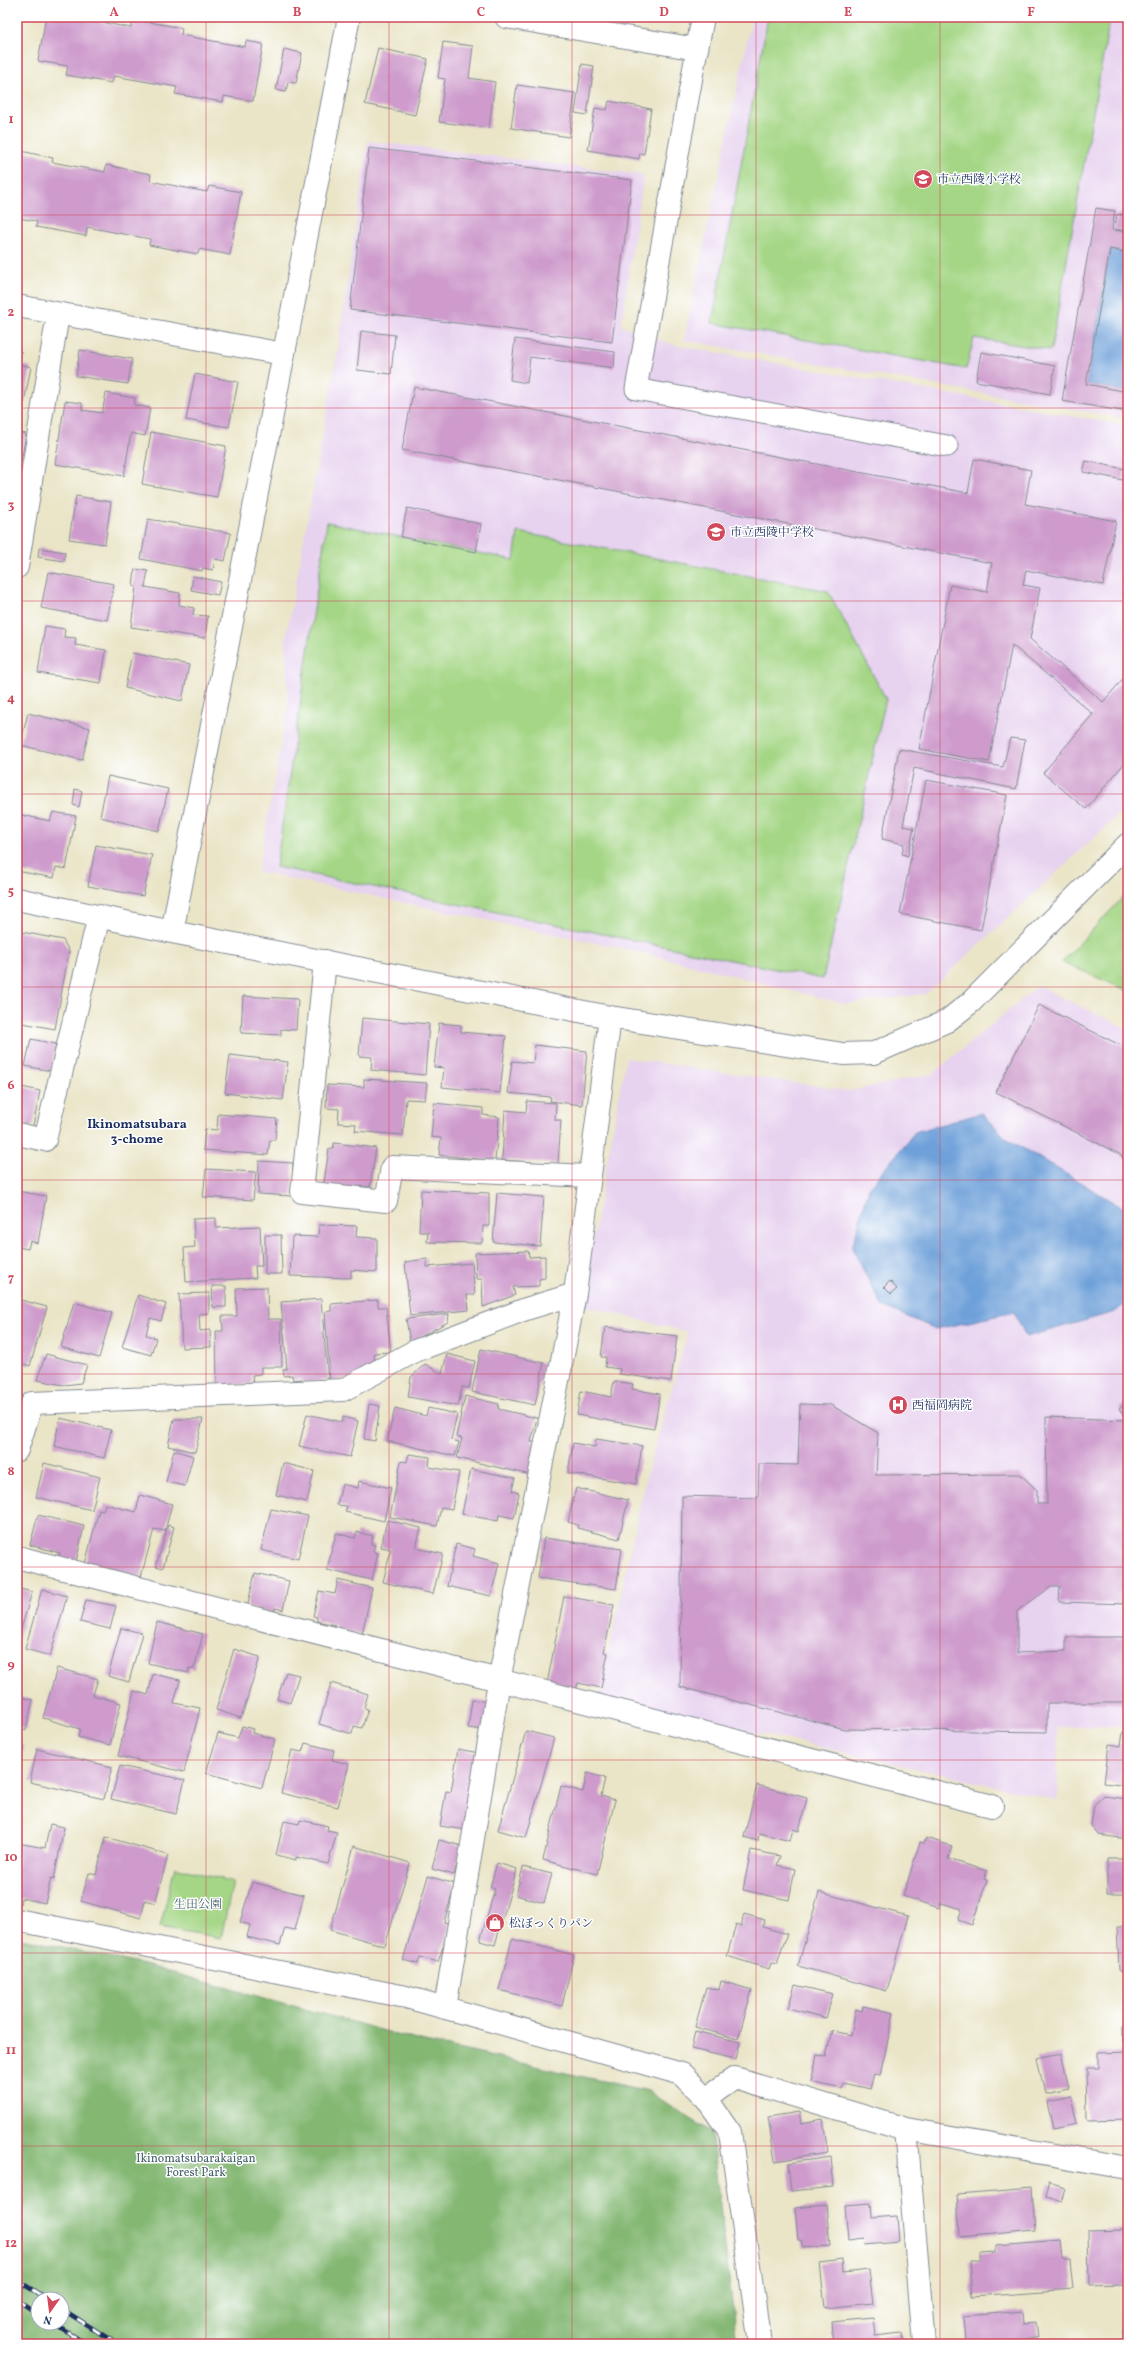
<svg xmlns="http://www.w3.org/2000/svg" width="1145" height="2361" viewBox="0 0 1145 2361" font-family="Vollkorn,'Noto Serif JP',serif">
<rect width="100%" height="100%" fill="#fff"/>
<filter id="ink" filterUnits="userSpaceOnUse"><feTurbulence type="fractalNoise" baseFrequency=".025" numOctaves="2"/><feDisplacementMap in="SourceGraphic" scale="8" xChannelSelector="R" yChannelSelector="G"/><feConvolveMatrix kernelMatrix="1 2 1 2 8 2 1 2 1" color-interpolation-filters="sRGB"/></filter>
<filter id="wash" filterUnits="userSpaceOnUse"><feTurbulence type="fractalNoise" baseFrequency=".012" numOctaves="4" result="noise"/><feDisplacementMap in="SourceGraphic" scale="16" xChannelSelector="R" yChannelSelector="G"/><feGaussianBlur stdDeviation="0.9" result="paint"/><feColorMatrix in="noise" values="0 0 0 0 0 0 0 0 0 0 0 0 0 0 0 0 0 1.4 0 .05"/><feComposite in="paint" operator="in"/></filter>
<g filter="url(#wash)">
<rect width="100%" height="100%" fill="#eae5c7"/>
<path fill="#e7d2ef" d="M752,17H1128V419L684,340Z
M368,141L644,175L621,326L674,345L1128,426V806L926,994L845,1004L644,953L258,872L288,706L286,638L338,350Z
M1038,986L1128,1029V1726L1058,1727L1057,1800L599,1698L646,1478L688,1332L581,1305L626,1058L850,1091L932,1074Z"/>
<path fill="#a4d685" stroke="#608272" d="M768,17H1110L1051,350L974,338L966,369L712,323Z
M327,522L514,560L518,532L828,591L886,699L823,979L276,867Z
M1128,892V991L1062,962Z
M175,1867L233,1882L221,1938L160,1927Z"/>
<path fill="#83b772" stroke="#4f7368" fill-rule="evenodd" d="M17,1937L144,1965L421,2041L648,2091L711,2132L737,2344H17ZM38,2299H62V2323H38Z"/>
<path fill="#6ea0d9" stroke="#44689c" d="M1110,249L1128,253V392L1086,384Z
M982,1113L1006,1138L1128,1211V1301L1115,1312L1026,1337L1014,1312L936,1329L882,1306L852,1248L869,1188L915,1132Z"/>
<g id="blocks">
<path fill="#ce9bcc" d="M46,17H76L131,28L133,19L182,28L181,35L245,47L246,41L263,44L253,101L224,96L223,102L175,94L177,87L114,76L112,83L66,75L68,66L38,61Z
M443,42L473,46L469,78L495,82L489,128L439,122L445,79L438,78Z
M378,48L428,59L415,115L365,104Z
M284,49L302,53L296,83L288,82L286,92L276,90Z
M582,64L594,66L587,115L575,113Z
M517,85L575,93L569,137L511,128Z
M609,101L651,109L644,154L640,153L639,159L588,150L595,108L607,110Z
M369,148L632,180L612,342L350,310Z
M21,151L53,158L52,162L105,172L106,165L151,174L150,181L207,192L209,186L241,192L230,255L199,249L198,254L149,245L150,239L87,227L86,236L36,227L37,221L17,218V172Z
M1127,204L1128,231L1115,229L1117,214L1125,215Z
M1096,208L1115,211L1112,230L1128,232V253L1110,249L1086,384L1128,392V412L1062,401Z
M361,331L395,335L391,374L357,370Z
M515,339L615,352L614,368L530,357L527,383L510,380Z
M80,350L132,359L128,384L76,376Z
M17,351L22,352L19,364L31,367L24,403L17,402Z
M981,352L1055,366L1050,394L976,381Z
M195,374L238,382L229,427L186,420Z
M414,387L968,493L974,459L1031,470L1025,504L1116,521L1103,585L1026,570L1023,585L1040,588L1030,639L1103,702L1128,673V759L1086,809L1043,773L1093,714L1012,645L989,762L919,749L950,585L987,592L992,563L402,450Z
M106,393L135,398L134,405L150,408L145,436L131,433L124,476L55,464L65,401L82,403V410L102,413Z
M17,432L26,434L21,461L17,460Z
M151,432L226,446L217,497L142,484Z
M1086,461L1125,469L1123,480L1083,472Z
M76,496L111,502L105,544L69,539Z
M407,508L481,524L476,552L401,537Z
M148,519L231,533L225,561L215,559L213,570L203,568L202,571L141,559Z
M39,548L65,552L64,561L38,557Z
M135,569L148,571L145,587L180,593L179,605L194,608L193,615L208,616L205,638L131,627L136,587L133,586Z
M48,572L114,584L107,620L41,608Z
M193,576L221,582L218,595L191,590Z
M45,626L65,629L64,637L76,638L75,645L106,650L101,683L38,673Z
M132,653L189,665L182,701L125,688Z
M28,713L90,728L82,760L20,745Z
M1010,738L1025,740L1016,789L914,768L903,826L914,828L908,856L902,854L904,844L882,839L899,749L1003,767Z
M108,776L168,789L159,831L100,817Z
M926,780L1007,795L981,930L900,914Z
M75,789L82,791L79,807L73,805Z
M53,812L76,816L66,869L56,867L54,878L17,871V814L50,821Z
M96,845L152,855L143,896L88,886Z
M17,931L63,940L69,951L55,1029L17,1022Z
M243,996L298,999L296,1030L281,1029V1035L241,1033Z
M1039,1005L1128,1049V1162L1119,1154L996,1092Z
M362,1018L429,1024L425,1075L371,1070L372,1057L359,1056Z
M439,1023L461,1025V1032L506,1036L500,1093L442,1087L444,1068L434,1067Z
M31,1039L56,1044L51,1071L25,1066Z
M535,1045L587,1051L582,1105L550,1101L551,1097L508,1093L512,1061L533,1063Z
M230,1055L288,1062L283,1100L225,1093Z
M364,1079L427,1083L425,1100L406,1099L403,1135L355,1131L356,1124L338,1123L339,1109L326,1108L327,1085L364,1087Z
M17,1086L40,1091L33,1126L17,1123Z
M527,1101L556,1103L555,1120H561L558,1164L502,1160L505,1110L526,1112Z
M434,1103L483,1108V1115L499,1117L495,1161L439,1155L441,1138L431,1137Z
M218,1114L277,1119L275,1140H270L268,1155L203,1150L205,1129L217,1130Z
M334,1143L376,1148L370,1187L360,1186L359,1194L323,1189L329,1149H333Z
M259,1161L293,1163L292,1196L258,1194Z
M206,1169L256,1172L253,1200L203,1197Z
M421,1190L489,1193V1226H483L482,1243L427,1242L428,1232H419Z
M17,1191L46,1196L38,1243L30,1241L28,1249L17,1247Z
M497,1193L544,1197L540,1246L493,1242Z
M216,1218V1228L260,1226L262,1266H255L256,1278L186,1282L184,1248L195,1247L193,1219Z
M319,1225L357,1226L356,1237L377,1238V1272L351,1270V1278L290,1276L292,1236L318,1237Z
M265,1235H281L282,1274H265Z
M528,1251L529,1257L545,1256V1278L539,1279V1286L513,1287L515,1295L483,1307L482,1279H476L475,1253Z
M427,1259V1267L472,1263L475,1295H467L469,1310L410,1316L405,1262Z
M890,1281L897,1289L891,1294L884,1287Z
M212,1286H226V1307H213Z
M267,1287L268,1319H281L282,1367H261V1374L252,1375L253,1384L217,1385L216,1331H223L222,1316H237L236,1288Z
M209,1293V1313L199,1314L200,1331L210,1330L211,1347L182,1348L179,1294Z
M138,1295L166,1304L161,1321L150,1318L146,1335L156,1338L151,1355L122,1347Z
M17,1299L47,1307L30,1366L17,1362Z
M321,1299L328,1380L302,1383V1379L293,1380L292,1375L284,1376L283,1369H287L281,1302Z
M378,1300V1307H386L391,1352L374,1353L375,1367L350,1378L330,1381L325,1312L331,1311V1304Z
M74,1302L112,1313L99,1358L61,1347Z
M449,1314L448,1322L410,1342L406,1319Z
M605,1327L677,1336L671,1381L619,1374L620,1369L605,1367L606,1357H601Z
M481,1349L544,1363L535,1405L472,1392Z
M46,1354L87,1365L81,1383L64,1385L37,1380Z
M447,1354L475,1361L469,1388L462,1387L458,1406L408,1397L411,1377L425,1364L442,1374Z
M614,1381L633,1384L632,1389L660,1394L654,1429L577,1415L581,1391L611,1397Z
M465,1396L499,1404L498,1409L537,1418L531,1442L538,1443L531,1475L457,1458L462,1438L456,1437Z
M1128,1402V1604L1059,1602L1060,1587H1051L1017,1611V1653L1066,1651V1637H1128V1703H1047V1732L845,1729L680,1687L682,1496L758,1498L759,1464L798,1465L800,1404L831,1405L878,1433L876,1475L1020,1474L1037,1490V1504H1047L1046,1417L1127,1420L1119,1409Z
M369,1404L380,1406L375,1441L364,1439Z
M395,1408L426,1416L428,1408L457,1414L451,1440L459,1442L455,1456L387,1441Z
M307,1414L342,1422L343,1417L358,1421L350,1457L299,1446Z
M60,1418L111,1430L104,1458L54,1446Z
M174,1419H203L195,1452L168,1446Z
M596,1439L642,1446L636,1484L568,1473L573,1443L595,1447Z
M174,1450L193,1456L185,1486L166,1482Z
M409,1454L430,1457L429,1467L459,1472L452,1509L441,1507L437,1526L390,1517L401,1461L407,1462Z
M44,1463L100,1477L92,1510L36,1497Z
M283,1463L314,1471L307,1502L276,1495Z
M471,1469L515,1478L512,1491L519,1493L514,1518L499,1515L498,1521L462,1514Z
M359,1481L391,1488L384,1521L345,1512L347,1506L337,1505L342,1484L358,1488Z
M576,1488L628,1500L619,1539L577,1528L578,1525L568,1522Z
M140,1495L172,1504L165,1531L154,1529L141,1577L102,1567L100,1572L84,1568L99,1510L103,1511L105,1504L136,1512Z
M271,1509L308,1516L298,1559L261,1550Z
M38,1515L84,1526L76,1562L59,1557L60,1553L30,1545Z
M387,1520L421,1528L416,1548L443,1554L433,1594L383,1582L391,1549L381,1547Z
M168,1525L174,1527L163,1568L156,1566Z
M357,1532L373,1536L371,1544L375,1545L373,1552L378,1553L372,1580L327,1570L336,1533L355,1538Z
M544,1538L622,1549L616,1589L538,1578Z
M456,1544L475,1549L473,1556L499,1563L491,1596L447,1586Z
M255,1573L289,1581L283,1610L275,1608L274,1613L247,1607Z
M338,1580L372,1588L362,1634L334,1629L335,1625L317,1621V1617L313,1616L319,1591L335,1594Z
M17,1588L32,1592L17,1643Z
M42,1589L67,1596L50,1656L25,1649Z
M564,1596L614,1605L604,1652L608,1653L601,1688L578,1683L576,1690L547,1684Z
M86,1600L116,1606L110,1629L80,1622Z
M157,1622L203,1634L194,1669L189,1668L188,1673L148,1663Z
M121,1628L142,1633L129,1682L108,1676Z
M234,1649L260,1657L241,1718L216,1710Z
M57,1668L98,1679L93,1695L121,1703L110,1745L78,1737L80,1729L43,1718Z
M286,1672L299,1675L290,1703L277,1699Z
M153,1674L180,1680L174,1703L200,1708L184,1772L118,1756L134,1691L148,1695Z
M331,1683L368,1694L364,1708L368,1709L362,1728L354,1726L352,1734L319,1724Z
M17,1696L33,1700L26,1730L17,1727Z
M472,1700L493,1702L489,1731L468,1728Z
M242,1726L253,1729L252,1733L275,1739L262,1788L206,1773L218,1733L238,1738Z
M526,1731L554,1738L526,1838L498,1830Z
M1123,1732H1128V1786L1104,1783L1109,1744L1121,1746Z
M305,1743L334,1750L332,1760L349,1764L338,1807L281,1793L292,1750L302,1752Z
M17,1744L24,1746L18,1770H17Z
M37,1749L112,1767L104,1799L30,1782Z
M458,1749L479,1753L466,1830L440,1826L446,1791L451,1792Z
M120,1766L185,1780L176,1814L111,1799Z
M587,1773L605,1778L601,1796L615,1800L597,1874L543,1860L561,1786L583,1792Z
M757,1785L807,1798L799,1831L793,1829L790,1841L759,1833L758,1841L744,1837Z
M1103,1796L1128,1799V1839L1098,1835L1091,1826L1094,1805Z
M300,1820L328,1826L327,1830L337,1832L328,1864L296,1857V1860L276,1855L284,1821L299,1824Z
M50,1824L64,1827L54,1879L51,1878L45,1903L21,1898L20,1904L17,1903L18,1843L45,1848Z
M106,1837L168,1855L155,1903L145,1900L141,1918L81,1901L89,1873L96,1875Z
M926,1838L952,1846L948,1859L987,1871L984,1879L987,1880L972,1925L958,1920L962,1909L941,1903L939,1908L903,1896L920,1842L924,1843Z
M439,1840L462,1846L454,1875L432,1869Z
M354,1846L410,1863L385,1946L330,1930Z
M751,1850L780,1856L777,1865L795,1869L789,1900L743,1890Z
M1107,1859H1128V1894H1107Z
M497,1863L517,1869L495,1945L480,1941L495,1889L490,1887Z
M523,1867L552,1874L544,1903L516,1895Z
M428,1876L455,1884L444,1922L450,1924L438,1962L420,1957L418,1964L403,1960Z
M252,1882L304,1895L295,1930L285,1928L280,1945L247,1937L250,1925L240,1922Z
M819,1892L908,1916L887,1991L798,1966Z
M744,1914L765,1920L763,1927L787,1934L777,1964L771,1963L769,1969L727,1956L736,1924L741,1926Z
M1117,1927H1128V1971H1119Z
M512,1939L574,1955L562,2006L499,1990Z
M721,1981L752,1990L738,2039L695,2027L706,1987L719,1990Z
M795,1985L833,1994L826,2018L788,2008Z
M863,2006L894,2013L880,2075L874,2074L870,2089L844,2083L842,2089L811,2082L817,2055L826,2057L832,2031L851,2035L856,2009L862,2011Z
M1123,2026H1128V2043H1123Z
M695,2031L740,2042L736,2059L691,2049Z
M1128,2052V2119L1087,2120L1086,2068H1098V2053Z
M1061,2053L1069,2088L1045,2093L1037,2058Z
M1070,2096L1076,2124L1052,2129L1046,2101Z
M799,2112L801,2123L823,2119L828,2153L775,2161L768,2117Z
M831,2157L834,2187L791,2191L788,2163Z
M1049,2184L1065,2189L1061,2202L1045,2197Z
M1033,2189L1036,2230L960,2237L957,2195Z
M871,2203L872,2218L897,2216L899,2241L865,2244L864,2238L848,2240L845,2205Z
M826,2205L830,2246L803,2248L801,2240H798L795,2208Z
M1125,2229L1126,2285L1089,2286L1088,2230Z
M1060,2240L1062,2258H1070L1073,2289L972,2296L969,2261H980V2253L996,2252V2245Z
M842,2260L843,2273L869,2270L873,2303L825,2308L820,2263Z
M1024,2311L1025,2323L1036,2322L1038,2337L1028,2338L1029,2344H966L964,2316Z
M873,2318L875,2336L902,2333L903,2344H833L831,2322Z
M1124,2318H1128V2344L1122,2341Z"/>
</g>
</g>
<g filter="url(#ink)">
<use href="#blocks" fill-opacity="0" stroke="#828a92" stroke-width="1"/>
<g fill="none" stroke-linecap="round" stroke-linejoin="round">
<g stroke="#828a92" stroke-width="23">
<path id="service" d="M697,49L636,389L947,446"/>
</g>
<g stroke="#828a92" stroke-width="24">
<path id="minor" d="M17,306L284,354
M17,567L58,314
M17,899L172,932L610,1017L843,1054L874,1053L947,1021L971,1002L1128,844
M172,932L349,17
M325,961L302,1192L386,1201L392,1167L589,1176
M17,1134L45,1140L99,916
M17,1450L32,1403L343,1390L415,1351L526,1309L575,1294
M17,1557L992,1806
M17,1920L406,1997L682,2074L706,2098L730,2132L760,2344
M445,2008L499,1681L575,1294L610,1017
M706,2098L735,2078L906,2129L1128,2168
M906,2129L924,2344"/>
</g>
<g stroke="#828a92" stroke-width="24">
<path id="tertiary" d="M506,17L697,49L703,17"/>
</g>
<use href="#service" stroke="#fff" stroke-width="21"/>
<use href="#minor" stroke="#fff" stroke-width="22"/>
<use href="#tertiary" stroke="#fff" stroke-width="22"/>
<g stroke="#1b2f5e" stroke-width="4.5">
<path id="rail" d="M17,2280L47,2299
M17,2300L38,2314
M62,2309L117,2344
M53,2323L86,2344"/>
</g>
<use href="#rail" stroke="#fff" stroke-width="3" stroke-dasharray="9" stroke-linecap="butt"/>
</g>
</g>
<path fill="none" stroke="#d1495b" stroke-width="1" stroke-opacity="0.55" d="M206,17V2344M389,17V2344M572,17V2344M756,17V2344M940,17V2344M17,215H1128M17,408H1128M17,601H1128M17,794H1128M17,987H1128M17,1180H1128M17,1374H1128M17,1567H1128M17,1760H1128M17,1953H1128M17,2146H1128"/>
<defs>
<g id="school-disc" transform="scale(1)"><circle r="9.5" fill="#d1495b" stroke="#fff"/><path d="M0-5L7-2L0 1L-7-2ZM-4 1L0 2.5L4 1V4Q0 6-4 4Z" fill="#fff"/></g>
<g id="hospital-disc" transform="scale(1)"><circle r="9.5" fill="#d1495b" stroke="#fff"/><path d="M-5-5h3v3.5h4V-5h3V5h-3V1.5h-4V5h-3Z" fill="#fff"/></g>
<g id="shop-disc" transform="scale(1)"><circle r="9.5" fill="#d1495b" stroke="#fff"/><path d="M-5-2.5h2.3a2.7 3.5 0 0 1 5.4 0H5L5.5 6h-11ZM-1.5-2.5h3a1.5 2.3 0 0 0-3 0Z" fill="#fff"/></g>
</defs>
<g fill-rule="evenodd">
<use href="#school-disc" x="923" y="179"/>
<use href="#school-disc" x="716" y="532"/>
<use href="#hospital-disc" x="898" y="1405"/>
<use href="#shop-disc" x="495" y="1923"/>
</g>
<g text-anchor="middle" stroke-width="3" stroke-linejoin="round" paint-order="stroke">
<g font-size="12" fill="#1b2f5e" stroke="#fff" text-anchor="start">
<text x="937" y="183">市立西陵小学校</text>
<text x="730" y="536">市立西陵中学校</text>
<text x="912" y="1409">西福岡病院</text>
<text x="509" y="1927">松ぼっくりパン</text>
</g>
<g font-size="12" fill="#44616a" stroke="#fff">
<text x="198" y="1908">生田公園</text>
<text x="196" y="2162">Ikinomatsubarakaigan<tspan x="196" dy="14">Forest Park</tspan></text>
</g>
<g font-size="13" font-weight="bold" fill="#1b2f5e" stroke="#fff">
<text x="137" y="1128">Ikinomatsubara<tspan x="137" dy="15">3-chome</tspan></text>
</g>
</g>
<rect width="1145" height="2361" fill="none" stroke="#fff" stroke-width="44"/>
<g transform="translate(50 2311) rotate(194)"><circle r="19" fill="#ffffff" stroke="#a4acbf"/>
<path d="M0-3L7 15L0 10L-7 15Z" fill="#d1495b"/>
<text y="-6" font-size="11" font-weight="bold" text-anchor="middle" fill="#1b2f5e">N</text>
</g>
<rect x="22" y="22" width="1101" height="2317" fill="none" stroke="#d1495b" stroke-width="1.5"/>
<g font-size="13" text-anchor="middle" font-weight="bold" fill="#d1495b">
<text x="114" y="16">A</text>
<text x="297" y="16">B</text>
<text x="481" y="16">C</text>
<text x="664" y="16">D</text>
<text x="848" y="16">E</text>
<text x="1031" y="16">F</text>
<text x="11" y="123">1</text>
<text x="11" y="316">2</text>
<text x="11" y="509">3</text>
<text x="11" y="702">4</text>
<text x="11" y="895">5</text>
<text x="11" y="1089">6</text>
<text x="11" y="1282">7</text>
<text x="11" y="1475">8</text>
<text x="11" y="1668">9</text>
<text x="11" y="1861">10</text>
<text x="11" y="2054">11</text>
<text x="11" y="2247">12</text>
</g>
</svg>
